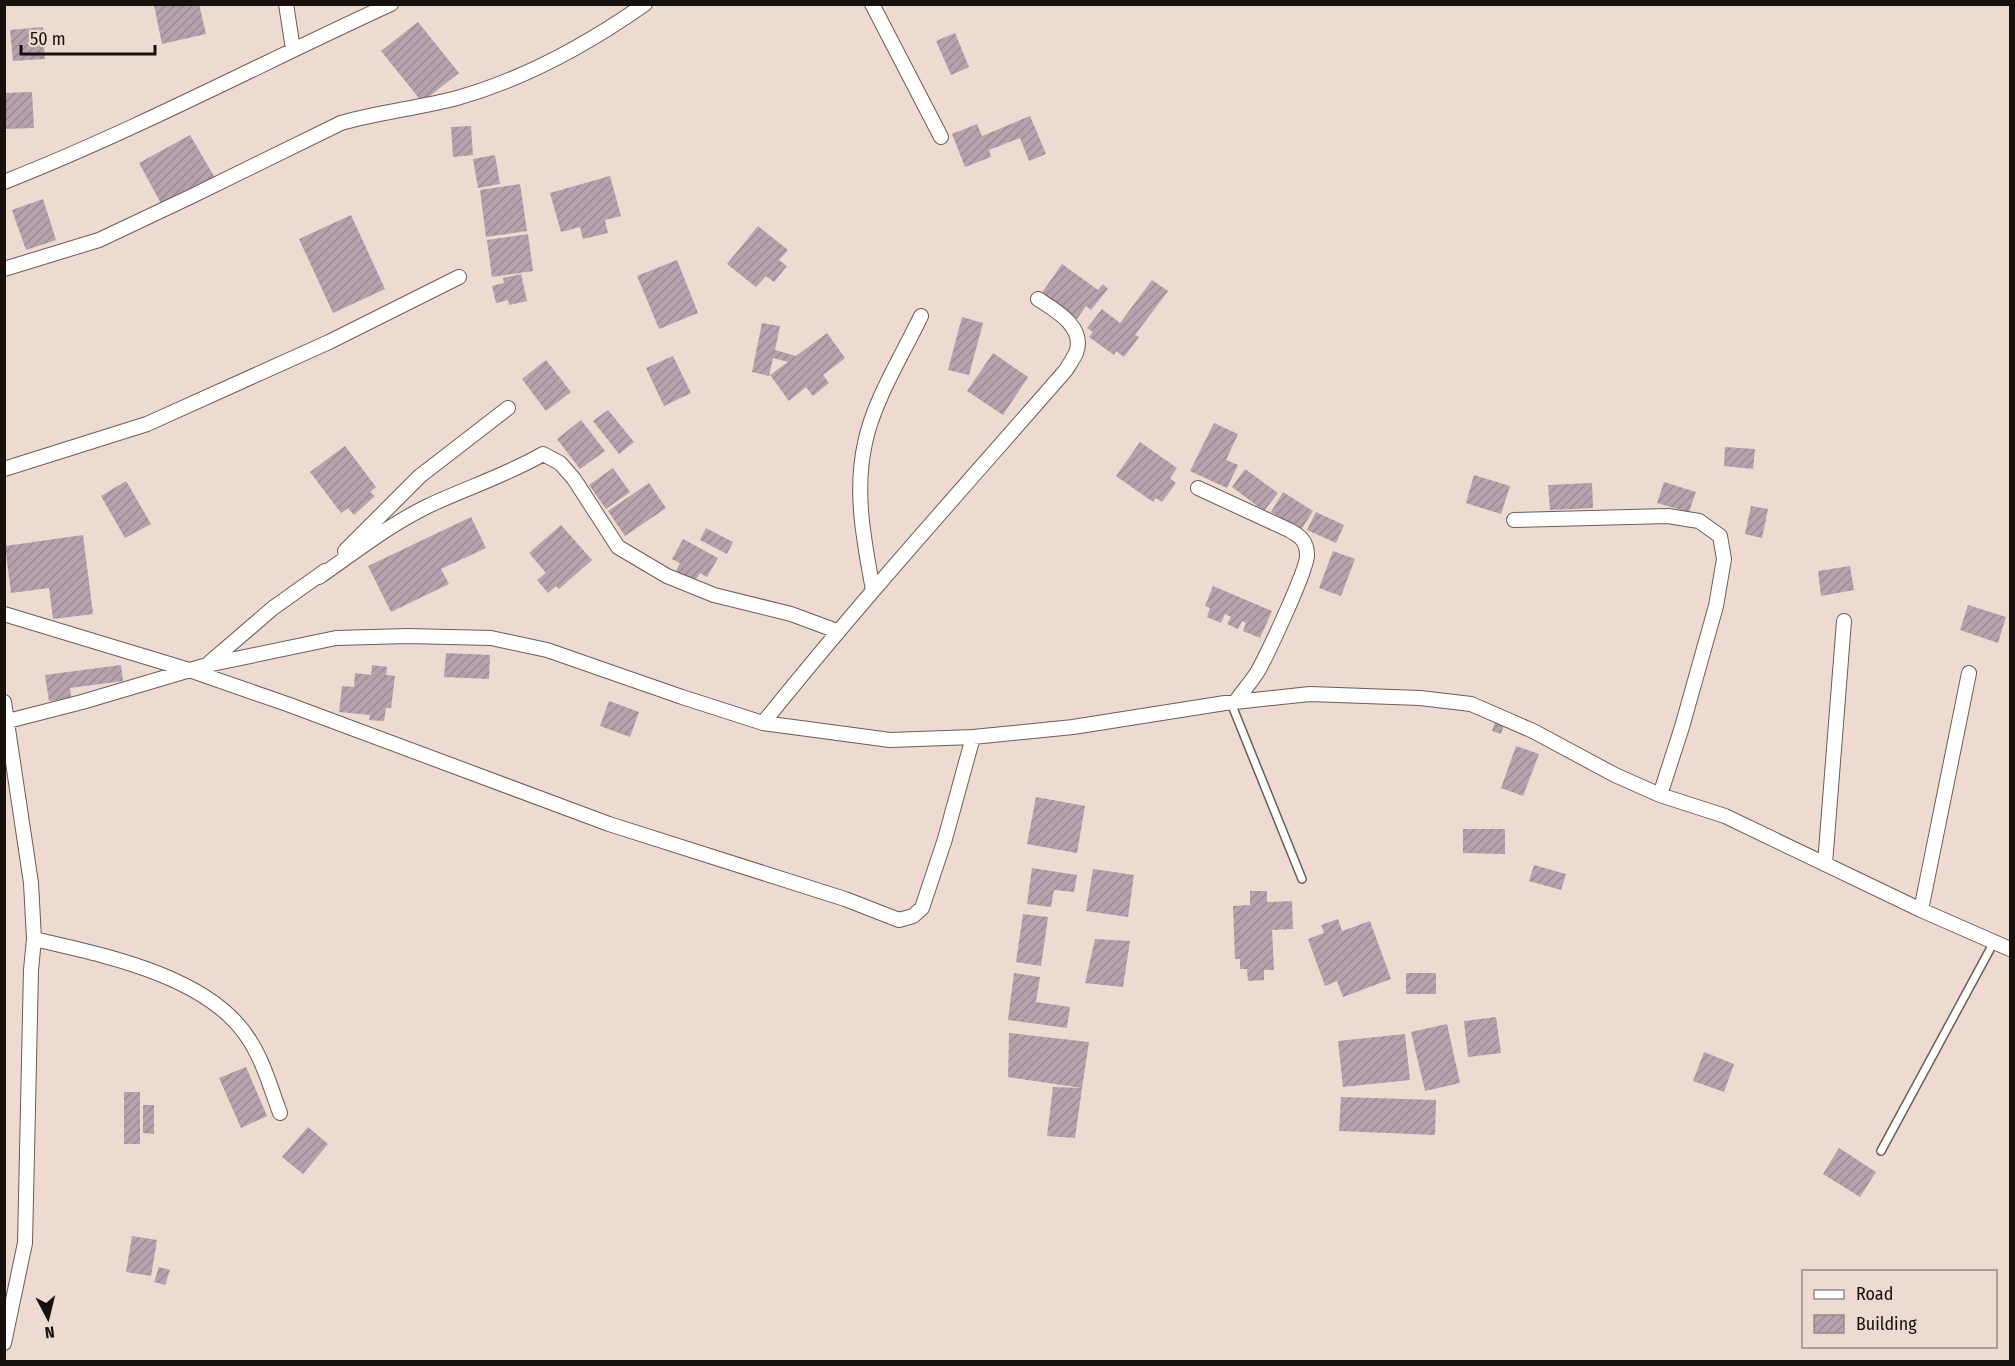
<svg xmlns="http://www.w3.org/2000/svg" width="2015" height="1366" viewBox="0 0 2015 1366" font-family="'Fira Sans Condensed',sans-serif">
<defs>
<pattern id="building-hatch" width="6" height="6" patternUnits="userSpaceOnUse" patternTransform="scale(1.5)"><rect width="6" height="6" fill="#b5a2ac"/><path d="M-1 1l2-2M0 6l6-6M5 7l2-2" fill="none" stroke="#9b8a93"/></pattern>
</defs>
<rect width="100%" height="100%" fill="#eddad0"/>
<path fill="url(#building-hatch)" d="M199,4L206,34L162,44L154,5Z
M418,22L459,73L422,102L381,51Z
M43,27L45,59L13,61L10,30Z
M955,33L969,67L951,75L936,41Z
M32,92L34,128L4,129V93Z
M1030,116L1046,154L1029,161L1020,138L989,150L991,157L965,167L952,134L977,124L982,136Z
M471,126L473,155L453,157L451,127Z
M190,135L215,178L163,207L139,163Z
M495,155L500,184L478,188L473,159Z
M610,176L621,216L605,220L608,233L583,239L580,227L561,232L550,193Z
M520,184L527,231L486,237L480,190Z
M43,199L56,240L26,250L12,210Z
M351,215L385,289L333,313L299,239Z
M758,226L788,250L779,260L787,266L774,282L766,276L756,287L727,264Z
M528,234L533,271L492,277L487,240Z
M677,260L698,313L659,329L637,276Z
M1062,264L1098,290L1103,284L1108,289L1091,310L1086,306L1077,319L1041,294Z
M521,274L527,301L509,305L508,300L496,303L492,286L504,283L503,278Z
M1152,280L1168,291L1135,335L1139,337L1124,357L1116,351L1114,355L1089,337L1093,332L1087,328L1102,309L1120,323Z
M962,317L983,323L969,375L948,370Z
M762,323L780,326L775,350L796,356L827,333L845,358L823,375L829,383L813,396L806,387L789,401L770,375L788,362L773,358L769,376L752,372Z
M993,353L1028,377L1003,415L967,391Z
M673,356L691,393L664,406L646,368Z
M546,360L571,392L546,411L522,379Z
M608,410L634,442L619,454L593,421Z
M581,420L605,451L580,469L557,439Z
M1214,423L1238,434L1226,460L1238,465L1227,488L1190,471Z
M1140,442L1177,468L1170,478L1176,483L1162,502L1156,498L1153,502L1116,476Z
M345,446L376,487L370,492L375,496L354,515L348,508L341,513L310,472Z
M1725,447L1755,449L1753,469L1724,466Z
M613,468L630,492L606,509L589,485Z
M1245,469L1278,493L1264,511L1232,487Z
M1474,475L1510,486L1501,514L1466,503Z
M126,481L151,524L125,538L101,496Z
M1664,482L1696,492L1689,512L1657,503Z
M649,483L666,508L625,536L608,511Z
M1592,483L1593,508L1550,510L1548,485Z
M1283,492L1313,511L1301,530L1271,512Z
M1751,506L1768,509L1762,538L1745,534Z
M1316,512L1344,525L1336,543L1307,530Z
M471,517L486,548L441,569L449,584L391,612L368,566Z
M561,525L592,560L559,589L556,586L548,593L537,580L546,573L529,553Z
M706,528L733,542L727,554L700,540Z
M83,535L93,614L53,619L49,588L11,593L5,546Z
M683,539L718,558L707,577L700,573L695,581L676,571L680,563L672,559Z
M1333,551L1355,559L1341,596L1319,588Z
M1850,566L1854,590L1821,596L1818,571Z
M1213,586L1272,611L1260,638L1243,631L1246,623L1242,621L1238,629L1227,624L1231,617L1225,614L1221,623L1207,617L1210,608L1205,606Z
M1968,605L2006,617L1998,643L1960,630Z
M446,653L490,655L489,679L444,677Z
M121,665L123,681L70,688L71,698L49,701L45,675Z
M372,665L387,667L386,675L395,676L391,708H386L384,721L369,720L370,715L339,712L342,686L354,687L355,673L371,675Z
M609,701L639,712L630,737L600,726Z
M1495,722L1504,725L1501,734L1492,731Z
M1516,746L1539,754L1523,796L1501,788Z
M1036,797L1085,806L1077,853L1027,844Z
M1463,829H1505V854L1463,853Z
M1534,865L1566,874L1561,890L1529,881Z
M1032,868L1077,875L1074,892L1054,890L1051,907L1027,904Z
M1093,869L1134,875L1128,917L1086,911Z
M1250,891H1267V902L1292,901L1293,929L1272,930L1274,970H1264V980L1248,981L1247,969H1240V959H1235L1233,906L1250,905Z
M1023,914L1048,917L1041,966L1016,962Z
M1338,919L1342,931L1370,921L1391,979L1343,997L1337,981L1325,986L1308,939L1324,933L1321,925Z
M1095,939L1130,941L1123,987L1085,983Z
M1014,973L1040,977L1036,1002L1070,1007L1067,1028L1008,1020Z
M1406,973H1436V994H1406Z
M1496,1017L1501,1053L1468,1057L1464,1021Z
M1447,1024L1460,1083L1425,1091L1411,1032Z
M1009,1033L1089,1042L1082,1088L1008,1077Z
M1405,1034L1410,1080L1343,1087L1338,1041Z
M1704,1052L1734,1064L1724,1092L1693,1081Z
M246,1067L267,1116L241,1128L219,1078Z
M1053,1087L1082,1088L1075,1138L1047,1136Z
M124,1092H140V1144H124Z
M1341,1097L1436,1100L1435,1135L1339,1131Z
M143,1105H154V1134L143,1133Z
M308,1127L328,1144L303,1174L282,1157Z
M1839,1148L1876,1172L1860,1197L1823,1174Z
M132,1236L157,1240L151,1276L126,1272Z
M159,1267L170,1270L165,1285L154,1282Z"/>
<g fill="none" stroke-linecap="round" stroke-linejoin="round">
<g stroke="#6d5d54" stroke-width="10">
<path id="lane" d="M1231,703L1302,879
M1881,1151L1994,942"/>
</g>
<g stroke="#6d5d54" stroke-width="16">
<path id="street" d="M286,4L293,49
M872,4L941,137
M4,182C136,130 262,63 391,4
M4,269L99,240L190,197L341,123C380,112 419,108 457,98C525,79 588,44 645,4
M4,469L147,424L329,342L459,277
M1198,488L1289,530C1300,536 1307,541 1307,555C1308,568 1267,655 1258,671C1252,681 1243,691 1236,701
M1514,520L1668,516L1699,521L1720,536L1724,559L1716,606L1682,727L1660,795
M345,551L420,476L508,408
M319,577C355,552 389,525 428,506C466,488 507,475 543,454L560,463L574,479L618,547L667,576L714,595L791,614L837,631
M873,590C864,541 854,492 865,443C873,402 903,354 921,316
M4,614L189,670L287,704L609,824L845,899L899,920L913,916L922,908L945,839L973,737
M209,663L273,608L325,571
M4,702L31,883L34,939L31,970L25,1243L4,1343
M8,721L82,702L207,665L336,638L408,636L491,638L547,650L682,697L763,723L890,740L973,737L1073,727L1225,703L1310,694L1420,698L1471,704L1533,731L1615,775L1660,795L1725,816L1921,910L2010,949
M763,723C860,602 964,487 1066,370C1069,365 1073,359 1076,353C1086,327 1055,310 1038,299
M1825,864L1844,621
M1921,910L1969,673
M34,939C103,955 211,976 250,1041C264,1063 271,1089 280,1113"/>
</g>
<use href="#lane" stroke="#fff" stroke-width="7"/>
<use href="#street" stroke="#fff" stroke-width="14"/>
</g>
<rect width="2015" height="1366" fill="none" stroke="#17110d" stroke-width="12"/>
<rect x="1802" y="1270" width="195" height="78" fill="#eddad0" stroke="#978a82" stroke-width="1.5"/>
<rect x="1814" y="1290" width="30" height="9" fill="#ffffff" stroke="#978a82" stroke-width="1.5"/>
<text x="1856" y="1300" font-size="18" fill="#17110d">Road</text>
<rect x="1814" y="1315" width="30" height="18" fill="url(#building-hatch)" stroke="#978a82" stroke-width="1.5"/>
<text x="1856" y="1330" font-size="18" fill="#17110d">Building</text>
<g transform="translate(48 1318) rotate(173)" stroke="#eddad0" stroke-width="4.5" paint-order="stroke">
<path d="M0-4.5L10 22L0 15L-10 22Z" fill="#17110d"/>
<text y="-9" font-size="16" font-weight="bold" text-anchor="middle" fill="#17110d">N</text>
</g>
<path d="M21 45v9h134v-9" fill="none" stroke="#17110d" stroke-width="3"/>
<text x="30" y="45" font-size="18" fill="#17110d" stroke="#eddad0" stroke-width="4.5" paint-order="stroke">50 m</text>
</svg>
